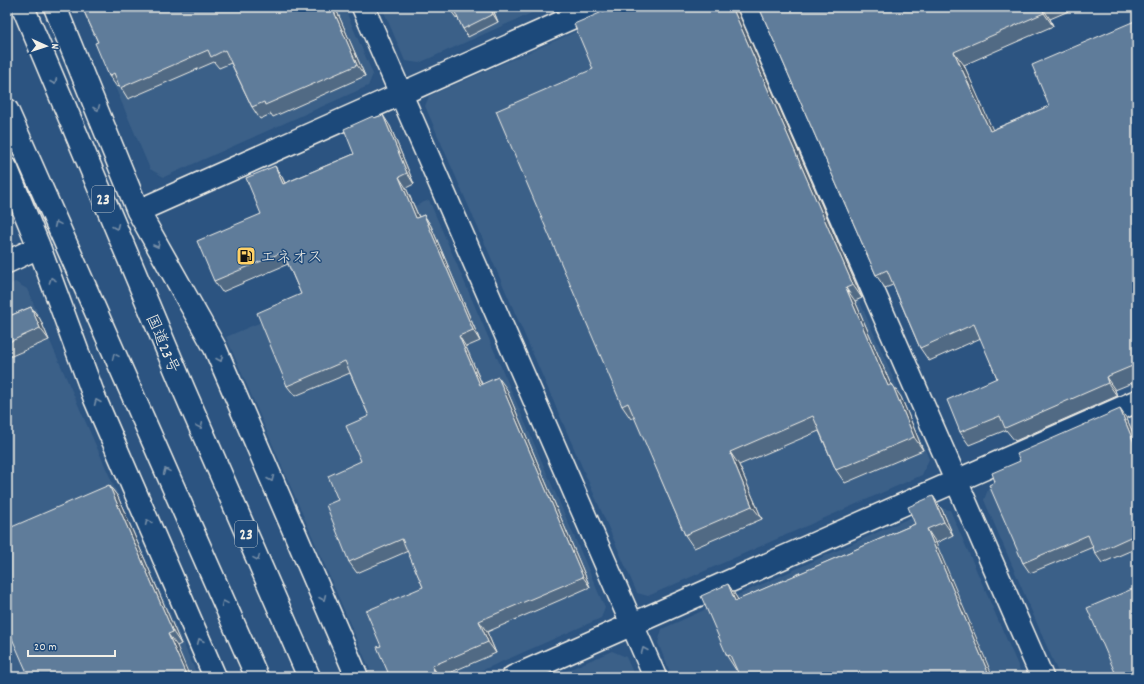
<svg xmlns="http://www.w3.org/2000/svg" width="1144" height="684" viewBox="0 0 1144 684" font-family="Dekko,'Klee One',sans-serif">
<rect width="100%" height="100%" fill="#2c5481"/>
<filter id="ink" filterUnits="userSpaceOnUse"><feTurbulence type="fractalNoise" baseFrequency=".025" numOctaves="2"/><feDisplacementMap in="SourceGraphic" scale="8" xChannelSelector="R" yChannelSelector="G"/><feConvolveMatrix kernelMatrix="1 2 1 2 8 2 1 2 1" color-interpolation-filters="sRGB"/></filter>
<g filter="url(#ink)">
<path fill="#3b6088" d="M81,7H344L373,74L368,86L164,177L150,169Z
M382,7H545L419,63L405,61Z
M632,7H730L929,459L922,475L648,596L637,593L425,106L429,96Z
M429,200L605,608L601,618L467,677H373L226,337L343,287L325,245Z
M15,282L27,289L198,677H7V286Z
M1137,421V677H1060L984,500L989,487Z
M934,507L950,510L1023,677H672L658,643L662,629Z
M612,651L626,657L635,677H552Z"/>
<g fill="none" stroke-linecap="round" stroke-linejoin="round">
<g stroke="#f4f1e8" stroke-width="25">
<path id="street" d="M55,7L138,211L215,348L357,677
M363,7L655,677
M749,7L1042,677
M7,169L39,247L95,399L215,677
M138,211L596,7
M7,262L39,247
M513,677L1137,401"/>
</g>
<g stroke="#f4f1e8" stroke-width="25">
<path id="highway" d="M23,7L184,390L309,677
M7,110L257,677"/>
</g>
<use href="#street" stroke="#1f4a7a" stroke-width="22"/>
<use href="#highway" stroke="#1f4a7a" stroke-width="22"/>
</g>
<path fill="#516a84" stroke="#f4f1e8" d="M82,7H335L365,76L273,117L271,114L260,119L252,107L231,63L219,68L214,62L128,99L120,86L117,87L109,76L98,42Z
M450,7H492L498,22L468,37L463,29L458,18L457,19L451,11Z
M614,7H737L738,12L862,298L855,301L891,385L901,397L923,450L845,483L836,470L819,431L739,465L762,519L694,548L685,535L635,417L631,419L622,406L593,69Z
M759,7H1078L1050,19L1053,26L964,65L992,130L1049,106L1137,20V381L1115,390L1117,396L1015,441L1006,430L969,445L960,432L997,378L981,338L929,361L920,348L893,285L885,288L876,275Z
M373,116L374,118L390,126L414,184L406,188L419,217L424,215L431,226L480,341L466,347L482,384L506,388L590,587L487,632L496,653L440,677H390L381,646L423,587L408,551L357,573L349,562L338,500L361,461L369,416L350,373L295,396L287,386L301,294L288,264L222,292L214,281L261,214L282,177L285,183L354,154Z
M31,307L40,319L49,340L7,358V317Z
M1127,419L1137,443V548L1102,563L1095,553L1093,547L1030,573L1023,563L995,482Z
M109,485L118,497L181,644L177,646L7,627Z
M933,496L942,510L953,535L936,543L736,670L727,656L728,584L738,600L915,524Z
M1137,587V677H1117Z"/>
<path fill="#42566c" stroke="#f4f1e8" d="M332,7H335L365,76L357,65Z
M490,7H492L498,22L493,14Z
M732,7H737L738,12L862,298L853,285Z
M1042,7L1050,19L1053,26L1044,13Z
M954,52L964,65L999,144L990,131Z
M383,115L390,126L414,184L407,173Z
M275,166L282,177L290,195L283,184Z
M399,177L406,188L424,229L416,218Z
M424,215L431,226L480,341L473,330Z
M846,288L855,301L897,399L888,386Z
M31,307L40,319L49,340L40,328Z
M459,336L466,347L487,396L480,385Z
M498,377L506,388L590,587L583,577Z
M1106,377L1115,390L1117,396L1108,383Z
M892,384L901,397L923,450L914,437Z
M1120,409L1127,419L1137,443V450Z
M730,452L739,465L762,519L752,506Z
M109,485L118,497L181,644L173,632Z
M933,496L942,510L953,535L944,522Z
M927,529L936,543L993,677H990Z
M728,584L737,598L744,614L735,601Z
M479,621L487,632L496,653L488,642Z
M168,634L177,646L190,677H187Z
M432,666L440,677H438L435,673Z"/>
<path fill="#5e7b9a" stroke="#f4f1e8" d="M82,7H332L357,65L265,105L264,102L252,107L225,50L211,57L208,50L120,88L114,73L109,76L95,43L98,42Z
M450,7H490L493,14L463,29L454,10L451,11Z
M614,7H732L853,285L846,288L888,386L892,384L914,437L836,470L813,416L730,452L752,506L685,535L628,403L622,406L496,111L593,69L574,24Z
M759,7H1042L1044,13L954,52L990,131L1049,106L1032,65L1137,20V364L1106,377L1108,383L1005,428L1000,416L960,432L947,400L997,378L974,324L920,348L887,270L876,275Z
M383,115L407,173L399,177L416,218L424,215L473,330L459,336L480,385L498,377L583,577L479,621L488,642L432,666L435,673L426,677H390L377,647L381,646L366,611L423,587L402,539L349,562L326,505L338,500L328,476L361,461L346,426L369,416L345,361L287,386L257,313L301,294L283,252L214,281L197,241L261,214L246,178L275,166L283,184L354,154L344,129L373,116L374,118Z
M31,307L40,328L7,343V317Z
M1120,409L1137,450V534L1095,553L1088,535L1023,563L989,485L995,482L992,473L1020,461L1017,454Z
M109,485L173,632L168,634L187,677H29L7,627V529Z
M933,496L944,522L927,529L990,677H740L730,655L727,656L701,596L728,584L735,601L915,524L908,507Z
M1137,587V670L1122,677H1117L1087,608Z"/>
<defs><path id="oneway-chevron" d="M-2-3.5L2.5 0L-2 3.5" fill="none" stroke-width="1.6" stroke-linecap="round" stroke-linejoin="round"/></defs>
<g stroke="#748da6">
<use href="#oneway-chevron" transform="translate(54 82) rotate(67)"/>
<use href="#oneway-chevron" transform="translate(97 108) rotate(68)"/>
<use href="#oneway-chevron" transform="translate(57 224) rotate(-114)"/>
<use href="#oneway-chevron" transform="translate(116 227) rotate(67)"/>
<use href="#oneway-chevron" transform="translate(157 245) rotate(61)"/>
<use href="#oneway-chevron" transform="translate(52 280) rotate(-110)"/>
<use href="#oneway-chevron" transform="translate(115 356) rotate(-114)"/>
<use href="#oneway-chevron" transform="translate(220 359) rotate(67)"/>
<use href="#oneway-chevron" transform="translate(97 402) rotate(-113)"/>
<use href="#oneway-chevron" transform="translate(200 426) rotate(66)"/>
<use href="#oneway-chevron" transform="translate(166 471) rotate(-114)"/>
<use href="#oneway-chevron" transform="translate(271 479) rotate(67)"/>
<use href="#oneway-chevron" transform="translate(148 522) rotate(-113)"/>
<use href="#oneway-chevron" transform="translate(257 558) rotate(66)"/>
<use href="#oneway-chevron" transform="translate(323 598) rotate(67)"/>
<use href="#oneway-chevron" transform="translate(224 603) rotate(-114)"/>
<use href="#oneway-chevron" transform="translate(200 641) rotate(-113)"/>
<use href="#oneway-chevron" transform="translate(644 650) rotate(-113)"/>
</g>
</g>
<defs>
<g id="fuel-square" transform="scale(1)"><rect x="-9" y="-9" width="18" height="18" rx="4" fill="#ffd166" stroke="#1f4a7a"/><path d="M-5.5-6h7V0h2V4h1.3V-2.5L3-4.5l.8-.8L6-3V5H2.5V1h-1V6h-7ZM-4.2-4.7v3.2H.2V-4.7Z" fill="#111"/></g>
</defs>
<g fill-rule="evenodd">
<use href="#fuel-square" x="246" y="256"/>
</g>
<g text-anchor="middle" stroke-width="3" stroke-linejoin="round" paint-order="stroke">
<g fill="#1f4a7a" stroke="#b4bfc7" stroke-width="1">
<rect x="92" y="186" width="22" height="26" rx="3"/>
<rect x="235" y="521" width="22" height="26" rx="3"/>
</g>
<g font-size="15" font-weight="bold" fill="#f4f1e8">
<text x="103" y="204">23</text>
<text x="246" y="539">23</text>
</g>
<g font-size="16" fill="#f4f1e8" stroke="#1f4a7a" text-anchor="start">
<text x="260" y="262">エネオス</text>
</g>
<g font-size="16" fill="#f4f1e8" stroke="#1f4a7a">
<text transform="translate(164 343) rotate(67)" y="6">国道23号</text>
</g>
</g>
<rect width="1144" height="684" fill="none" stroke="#1f4a7a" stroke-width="24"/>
<rect x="12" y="12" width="1120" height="660" fill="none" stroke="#f4f1e8" stroke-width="1.5" filter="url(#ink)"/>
<g transform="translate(46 46) rotate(93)" stroke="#1f4a7a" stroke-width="3" paint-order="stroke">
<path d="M0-3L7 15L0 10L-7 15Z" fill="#f4f1e8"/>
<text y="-6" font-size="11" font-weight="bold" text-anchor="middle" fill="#f4f1e8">N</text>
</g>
<path d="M28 650v6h87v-6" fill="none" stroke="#f4f1e8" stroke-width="2"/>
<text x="34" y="650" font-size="12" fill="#f4f1e8" stroke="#1f4a7a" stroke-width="3" paint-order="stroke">20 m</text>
</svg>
